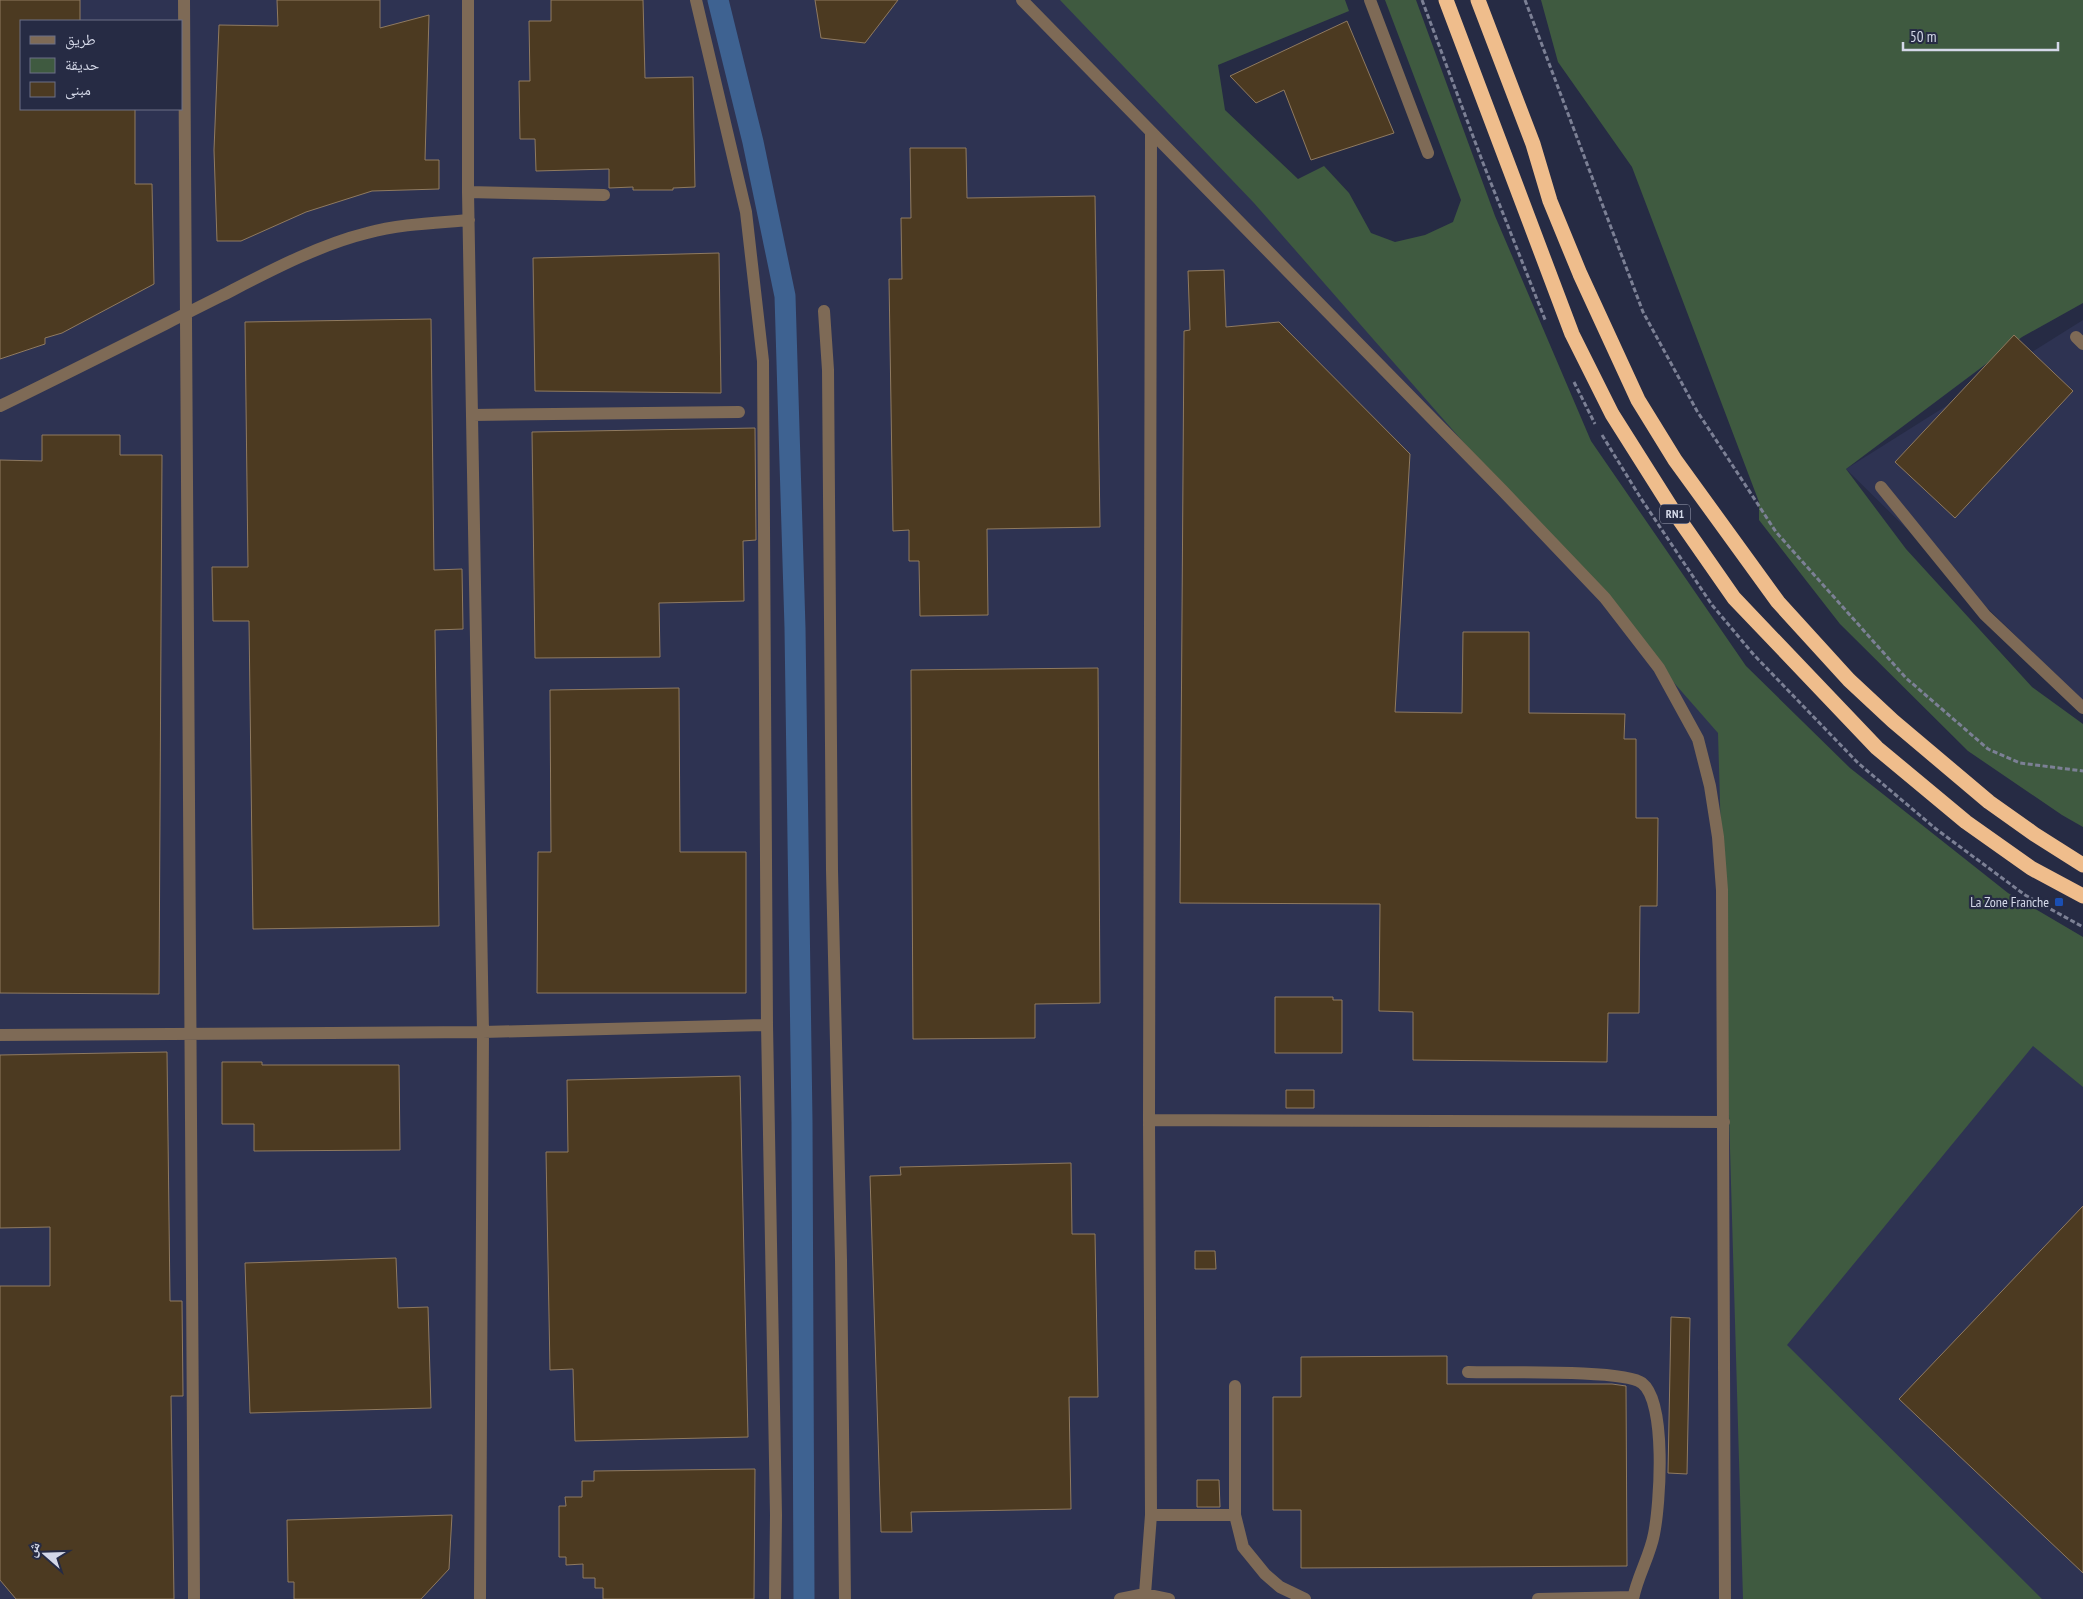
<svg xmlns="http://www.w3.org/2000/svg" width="2083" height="1599" viewBox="0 0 2083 1599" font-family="'PT Sans Narrow','Noto Naskh Arabic',sans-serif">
<rect width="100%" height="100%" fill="#262b44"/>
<path fill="#2e3352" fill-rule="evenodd" d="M0,0H1093L2083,1064V1599H0ZM21,21H181V109H21Z
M2083,320V702L1846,469Z"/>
<path fill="#3f5a40" d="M1060,0H1345L1349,11L1218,65L1225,110L1298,179L1324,166L1349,193L1371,233L1395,242L1425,235L1453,222L1461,200L1385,0H1416L1495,216L1591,441L1746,666L1850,768L2008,893L2083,937V1087L2033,1046L1787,1345L2042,1599H1743L1718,733L1254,203Z
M1541,0H2083V303L2022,337L1846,469L1906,549L2032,687L2083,724V827L2062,815L1968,751L1840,624L1759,520V502L1632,167L1558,62Z"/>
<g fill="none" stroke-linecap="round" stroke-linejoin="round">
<path stroke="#3e6291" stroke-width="21" d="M718,0L753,142L785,296L795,628L802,1122L804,1599"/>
</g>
<path fill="#4c3a21" stroke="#8f7a60" d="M0,0H80V21H21V109H135V184H152L154,284L62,333L45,338V344L0,359Z
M277,0H380V28L429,15L425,160H439V189L372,191L306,212L241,241H217L214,150L219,25L278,26Z
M551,0H643L645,78L693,77L695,187L673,188V190H633V187L609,188V169L536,171L535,139H520L519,81H530L529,21H551Z
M815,0H898L865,43L821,38Z
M1347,21L1394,133L1311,160L1284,90L1256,103L1230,76Z
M910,148H966L967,198L1095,196L1100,527L987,529L988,615L920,616L919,561H909V530L893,531L889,279H902L901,218H911Z
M719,253L721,393L535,391L533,258Z
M1224,270L1226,327L1279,322L1410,454L1395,712L1462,713L1463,632H1529V713L1625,714L1624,739H1636V818H1658L1657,906H1640L1639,1013H1608L1607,1062L1413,1060V1012L1379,1011L1380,904L1180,903L1184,331L1190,330L1188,271Z
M431,319L434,570L462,569L463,629L435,630L439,926L253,929L249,621H213L212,567H248L245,322Z
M2014,335L2073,391L1955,518L1895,462Z
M755,428L756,540L743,541L744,601L659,603L660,657L535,658L532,432Z
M42,435H120V455H162L159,994L0,993V460L42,461Z
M1098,668L1100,1003L1035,1004V1038L913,1039L911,670Z
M679,688L680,852H746V993H537L538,852H551L550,690Z
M1275,997H1333V1000H1342V1053H1275Z
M167,1052L170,1301H182L183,1396H171L174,1599H16L0,1580V1286H50V1227L0,1228V1055Z
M222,1062H262V1065H399L400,1150L254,1151V1124H222Z
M740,1076L748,1437L575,1441L573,1369L550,1370L546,1152H568L567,1080Z
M1286,1090H1314V1108H1286Z
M1071,1163L1072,1234H1095L1098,1397H1069L1071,1509L911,1512L912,1532H881L870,1176L901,1175L900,1167Z
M2083,1206V1573L1899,1399Z
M1195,1251H1215L1216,1269H1195Z
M396,1258L398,1308L428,1307L431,1408L250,1413L245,1263Z
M1671,1317L1690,1318L1687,1474L1668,1473Z
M1447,1356V1384H1612L1626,1386L1627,1566L1301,1568V1510H1273V1397H1301V1357Z
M755,1469L754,1599H603V1588H595V1578H583V1564L566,1565V1557H559V1506H566L565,1497H582V1481H594V1471Z
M1197,1480H1219L1220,1507H1197Z
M452,1515L449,1569L421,1599H294V1582H288L287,1520Z"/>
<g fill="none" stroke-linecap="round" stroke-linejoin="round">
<path stroke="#7c8095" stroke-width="3" stroke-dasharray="5 2.5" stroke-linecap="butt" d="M1422,0L1483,163L1546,322
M1525,0L1643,312L1697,411L1776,532L1906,678L1988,749L2020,763L2083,771
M1574,382L1595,424
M1602,435L1640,497L1712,605L1754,655L1858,763L1936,829L2025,895L2083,927"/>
<path stroke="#7e6a56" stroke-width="12" d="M184,0L194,1599
M468,0V192L483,1032L480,1599
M696,0L746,212L763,361L767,1025L776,1515L775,1599
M1022,0L1503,491L1605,598L1659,668L1698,739L1710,786L1718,837L1722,890L1725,1599
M1370,0L1428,153
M468,192L604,195
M824,311L828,370L832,870L841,1260L845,1599
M2076,337L2083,344
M0,406C74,370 147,333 221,296C266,273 318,245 367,233C400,224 435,223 469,220
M472,415L739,412
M1881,487L1985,615L2083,708
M0,1035L483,1032L767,1025
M1149,1120L1724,1122
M1468,1372C1497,1373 1625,1369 1642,1383C1667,1402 1660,1504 1654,1534C1650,1556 1637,1577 1633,1599
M1235,1386V1515L1243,1547L1265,1574L1280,1587L1305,1599
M1151,1515H1235
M1145,1594L1151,1515L1149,1120L1151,134
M1120,1599L1145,1594L1169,1599
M1538,1599L1633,1597"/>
<path stroke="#efbd8c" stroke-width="15" d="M1446,0L1572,334L1612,414L1672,509L1734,598L1877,748L1966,822L2031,868L2083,896
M1478,0L1533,144L1550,201L1580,274L1638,400L1675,460L1778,602L1849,680L1893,721L1989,802L2034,834L2083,865"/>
</g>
<rect fill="#1a4fb4" stroke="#262b44" stroke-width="2" x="2054" y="897" width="10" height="10" rx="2.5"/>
<g text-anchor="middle" stroke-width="4.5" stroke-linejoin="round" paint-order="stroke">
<rect fill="#262b44" stroke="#a0a4b7" stroke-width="1" x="1660" y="504.5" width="30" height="19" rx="4"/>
<g font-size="12" font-weight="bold" fill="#d4d8e8">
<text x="1675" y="518">RN1</text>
</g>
<g font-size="14" fill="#d4d8e8" stroke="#262b44" text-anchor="end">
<text x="2049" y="907">La Zone Franche</text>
</g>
</g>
<rect x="20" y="20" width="162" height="90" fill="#262b44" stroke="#6c7086"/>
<rect x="30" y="36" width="25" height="8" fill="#7e6a56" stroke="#6c7086"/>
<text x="65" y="45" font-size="15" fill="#d4d8e8">طريق</text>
<rect x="30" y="58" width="25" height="15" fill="#3f5a40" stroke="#6c7086"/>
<text x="65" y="70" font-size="15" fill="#d4d8e8">حديقة</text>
<rect x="30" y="82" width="25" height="15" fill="#4c3a21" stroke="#6c7086"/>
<text x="65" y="95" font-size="15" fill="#d4d8e8">مبنى</text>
<g transform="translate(45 1554) rotate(290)" stroke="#262b44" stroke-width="4" paint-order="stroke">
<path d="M0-4L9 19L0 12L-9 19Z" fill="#d4d8e8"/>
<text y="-8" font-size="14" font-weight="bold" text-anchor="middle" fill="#d4d8e8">ش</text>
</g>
<path d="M1903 42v8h155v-8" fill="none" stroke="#d4d8e8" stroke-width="2.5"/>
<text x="1910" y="42" font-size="15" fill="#d4d8e8" stroke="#262b44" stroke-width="4" paint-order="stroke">50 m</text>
</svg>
